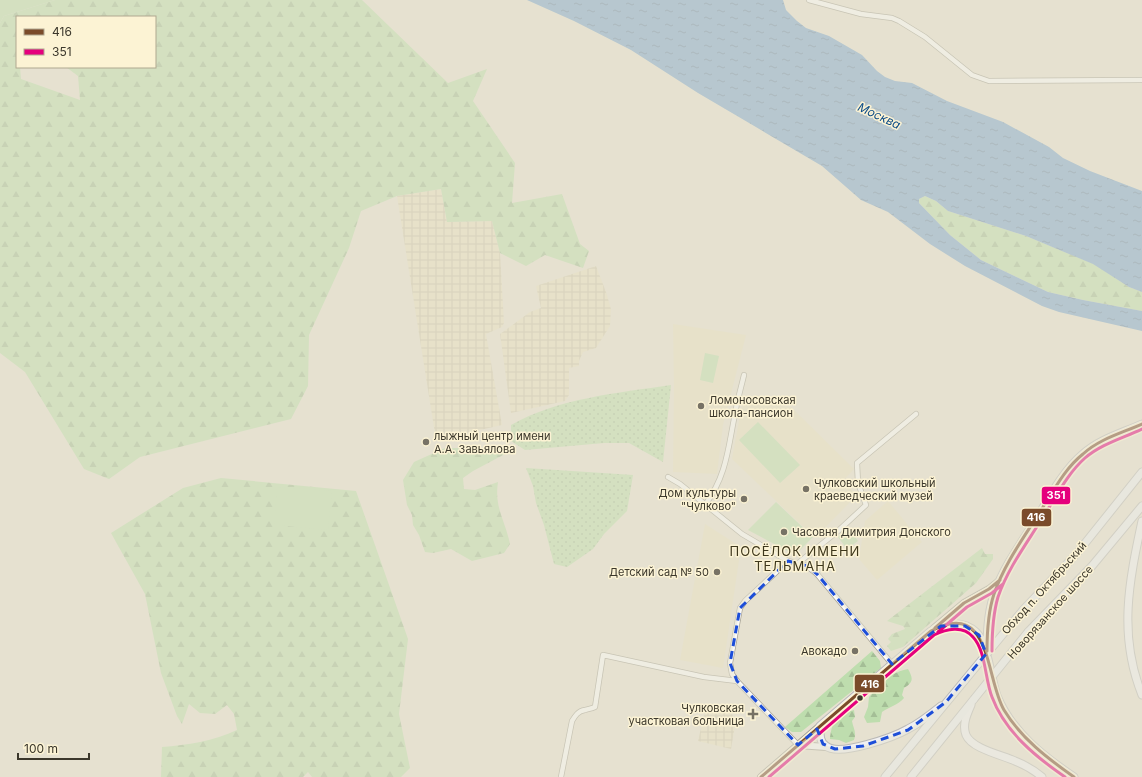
<svg xmlns="http://www.w3.org/2000/svg" width="1142" height="777" viewBox="0 0 1142 777" font-family="Inter,sans-serif">
<defs>
<pattern id="industrial-grid" width="8" height="8" patternUnits="userSpaceOnUse"><rect width="8" height="8" fill="#e8dfc2"/><path d="M0 4h8M4 0v8" fill="none" stroke="#c8c0a7"/></pattern>
<pattern id="grass-dots" width="8" height="8" patternUnits="userSpaceOnUse"><rect width="8" height="8" fill="#beddae"/><path d="M2 2h.1M6 6h.1" fill="none" stroke="#a4be96" stroke-width="1.8" stroke-linecap="round"/></pattern>
<pattern id="forest-firs" width="22" height="20" patternUnits="userSpaceOnUse"><rect width="22" height="20" fill="#beddae"/><path d="M5 1l3.5 6h-7zM16 11l3.5 6h-7z" fill="#a4be96"/></pattern>
<pattern id="water-ripples" width="26" height="14" patternUnits="userSpaceOnUse"><rect width="26" height="14" fill="#7ea6ce"/><path d="M2 4q2-2 4 0t4 0M15 11q2-2 4 0t4 0" fill="none" stroke="#6888a7"/></pattern>
</defs>
<rect width="100%" height="100%" fill="#e6e1d0"/>
<path fill="#e8dfc2" d="M673,324L746,335L723,425L717,474L673,472L674,387Z
M743,399L791,407L854,469L843,481L857,495L815,538L732,459Z
M888,501L922,542L877,580L859,559L865,521Z
M705,524L741,547L723,668L680,660Z"/>
<path fill="url(#industrial-grid)" d="M441,189L447,222L492,221L500,253L504,323L502,327L486,334L502,425L436,440L397,196Z
M596,266L606,292L611,309L610,326L596,348L583,352L579,361V366L569,368V395L565,401L511,413L500,334L530,312L541,308L536,286Z
M711,706L727,708L736,720L731,749L698,741L704,715Z"/>
<path fill="url(#grass-dots)" d="M671,385L663,462L629,443H604L525,450L511,441V425C559,398 618,393 671,385Z
M526,468L633,475L627,511L604,534L593,549L567,567L554,564L544,525L536,503L533,486Z"/>
<path fill="url(#forest-firs)" fill-rule="evenodd" d="M55,0H362L448,83L487,69L473,101L515,163L512,203L562,194L580,244L589,251L583,268L545,255L526,266L500,253L492,221L447,222L441,189L397,196L361,211L349,248L309,335L308,386L291,419L140,457L109,479L84,469L25,372L0,353V23L4,16ZM17,17H155V67H66L78,76L80,100L21,79L20,67H17Z
M925,196L936,201L948,211L1026,236L1094,264L1129,287L1142,292V311L1083,300L1048,292L981,260L950,235L919,203V199Z
M503,446L506,448L505,454L473,471L463,478L464,489L475,490L498,482C494,507 505,520 510,544L504,553L472,561L451,549L433,553L425,552L419,535L413,525L412,515L407,505L403,480L414,462L445,448H466L475,453L487,450L494,447Z
M221,478L356,491L408,639L399,714L410,768L401,777H312L308,772L303,777H161L162,747C187,745 214,741 237,730L234,714L227,705L215,714L200,713L189,704L182,724L177,716L161,673L145,594L111,533L183,488Z
M982,548L985,554H993V559L976,583L903,647L891,651L887,646L891,642L888,639L892,634L905,629L903,626L887,621Z
M872,651L880,661L881,668L801,732H792L785,727Z
M908,669C913,678 914,682 904,688L902,695L904,698C898,705 889,707 882,712L880,722L867,723L864,717L868,707L869,697L883,681C888,680 888,678 892,675C897,672 902,670 908,669Z
M854,710L855,717L852,721C853,728 857,732 854,740L846,743L839,740L830,739C830,735 832,725 834,722C836,720 839,720 841,720C843,713 847,712 854,710Z"/>
<path fill="#beddae" d="M0,0H55L4,16L0,23Z
M705,353L719,356L713,383L700,380Z
M758,422L800,465L780,483L739,440Z
M277,487L332,491L328,530L274,525Z
M776,502L813,537L795,555L748,530Z
M849,529L858,541L847,549L838,537Z"/>
<path fill="url(#water-ripples)" d="M527,0H783L786,10L797,21L806,28L829,36L862,55L877,71L885,77L895,81L912,83L947,101L1003,122L1049,147L1063,158L1090,171L1142,191V292L1129,287L1093,264L1026,236L948,211L936,201L925,196L919,199V203L950,235L981,260L1048,292L1083,300L1142,311V331L1059,312L1042,306L965,266L930,244L888,212L861,200L822,166L698,93L631,50L574,21Z"/>
<g fill="none" stroke-linecap="round" stroke-linejoin="round">
<g stroke="#a5a195" stroke-width="6">
<path id="minor" d="M809,0L861,14L892,18L899,21L925,37L972,75L989,81L1142,80
M668,477L680,484L742,534L788,561L807,566L817,574L892,664
M705,505C727,475 728,448 735,414C737,401 741,388 744,375
M788,561L745,601L740,608L730,663L732,674L737,681L798,745
M797,564L838,531L866,505L858,483L857,463L916,414
M561,777L572,721C575,716 578,711 585,710C588,709 591,709 595,707L603,655L704,677L737,681"/>
</g>
<g stroke="#a5a195" stroke-width="8">
<path id="secondary" d="M934,628L964,603L989,589L999,581
M798,745L826,747
M761,777L820,726"/>
</g>
<g stroke="#bab9b7" stroke-width="9">
<path id="primary" d="M1142,521C1129,582 1118,635 1142,695
M987,649C987,630 988,610 995,592C1004,566 1022,542 1037,518C1050,496 1063,471 1083,454C1100,439 1122,433 1142,424
M971,705C967,714 962,725 966,735C972,749 1002,755 1015,761C1025,765 1034,770 1042,777
M941,706C931,714 920,723 908,729C894,737 839,757 826,746C819,742 820,733 820,726L931,631C944,623 963,620 976,632C988,643 991,680 997,696C1012,732 1043,756 1074,777"/>
</g>
<g stroke="#bab9b7" stroke-width="9">
<path id="trunk" d="M1023,610L1078,552L1142,472
M1028,632L1092,566L1142,506
M885,777L965,680
M911,777L974,699"/>
</g>
<use href="#minor" stroke="#fbfaf8" stroke-width="4.5"/>
<use href="#secondary" stroke="#f6f5f5" stroke-width="6"/>
<use href="#primary" stroke="#f0f0f2" stroke-width="7"/>
<use href="#trunk" stroke="#ecedf0" stroke-width="7"/>
<g stroke="#bab9b7" stroke-width="9" stroke-linecap="butt">
<path id="trunk-bridge" d="M965,680L1023,610
M974,699L1028,632"/>
</g>
<use href="#trunk-bridge" stroke="#ecedf0" stroke-width="7"/>
<g stroke="#fcf3d4" stroke-width="6">
<path id="bus-1" d="M935,628L964,603L989,589L1000,580
M987,651C987,632 988,612 994,594C1004,565 1022,540 1038,515C1052,494 1063,470 1083,454C1099,439 1122,433 1142,424
M761,777L931,631C992,598 985,678 1004,710C1021,738 1047,758 1074,777"/>
</g>
<g stroke="#fcf3d4" stroke-width="6">
<path id="bus-2" d="M938,632L967,607L992,593L1003,584
M992,651C992,633 993,614 998,597C1008,568 1027,543 1043,517C1056,497 1067,474 1085,458C1101,444 1123,438 1142,429
M769,777L934,635C946,629 963,625 973,637C986,651 985,680 992,697C1005,732 1036,757 1065,777"/>
</g>
<use href="#bus-1" stroke="#7a4b2a" stroke-width="3"/>
<use href="#bus-2" stroke="#e5007d" stroke-width="3"/>
</g>
<path d="M0 0H1142V777H0ZM788,561L807,566L817,574L892,664L941,626H965L979,635L986,654L946,702L908,730L863,746L835,749L823,744L817,729L798,745L737,681L730,663L740,608Z" fill="#e6e1d0" fill-opacity=".55" fill-rule="evenodd"/>
<path fill="none" stroke="#1d4ed8" stroke-width="3" stroke-dasharray="8 5" stroke-linejoin="round" d="M788,561L807,566L817,574L892,664L941,626H965L979,635L986,654L946,702L908,730L863,746L835,749L823,744L817,729L798,745L737,681L730,663L740,608Z"/>
<g fill="#777265" stroke="#fcf3d4" stroke-width="1.5">
<circle cx="701" cy="406" r="4"/>
<circle cx="426" cy="442" r="4"/>
<circle cx="806" cy="489" r="4"/>
<circle cx="744" cy="499" r="4"/>
<circle cx="784" cy="532" r="4"/>
<circle cx="717" cy="572" r="4"/>
<circle cx="855" cy="651" r="4"/>
<path d="M751 708h4v4h4v4h-4v4h-4v-4h-4v-4h4z"/>
</g>
<circle fill="#3b372b" stroke="#fcf3d4" stroke-width="1.5" cx="860" cy="698" r="3.5"/>
<g text-anchor="middle" stroke-width="3" stroke-linejoin="round" paint-order="stroke">
<g font-size="11" fill="#3b372b" stroke="#fcf3d4" text-anchor="start">
<text x="709" y="404">Ломоносовская<tspan x="709" dy="13">школа-пансион</tspan></text>
<text x="434" y="440">лыжный центр имени<tspan x="434" dy="13">А.А. Завьялова</tspan></text>
<text x="814" y="487">Чулковский школьный<tspan x="814" dy="13">краеведческий музей</tspan></text>
<text x="736" y="497" text-anchor="end">Дом культуры<tspan x="736" dy="13">"Чулково"</tspan></text>
<text x="792" y="536">Часовня Димитрия Донского</text>
<text x="709" y="576" text-anchor="end">Детский сад № 50</text>
<text x="847" y="655" text-anchor="end">Авокадо</text>
<text x="744" y="712" text-anchor="end">Чулковская<tspan x="744" dy="13">участковая больница</tspan></text>
</g>
<g font-size="11" fill="#3b372b" stroke="#fcf3d4">
<text transform="translate(1044 588) rotate(-48)" y="4">Обход п. Октябрьский</text>
<text transform="translate(1050 612) rotate(-48)" y="4">Новорязанское шоссе</text>
</g>
<g font-size="12" font-style="italic" fill="#0b4b87" stroke="#fcf3d4">
<text transform="translate(879 116) rotate(25)" y="4">Москва</text>
</g>
<g font-size="13" letter-spacing="1" fill="#3e371c" stroke="#fcf3d4">
<text x="795" y="556">ПОСЁЛОК ИМЕНИ<tspan x="795" dy="15">ТЕЛЬМАНА</tspan></text>
</g>
</g>
<g stroke="#fcf3d4" stroke-width="1.5">
<rect x="1041" y="486" width="30" height="19" rx="4" fill="#e5007d"/>
<rect x="1021" y="508" width="31" height="19" rx="4" fill="#7a4b2a"/>
<rect x="854" y="674" width="31" height="19" rx="4" fill="#7a4b2a"/>
</g>
<g font-size="11" text-anchor="middle" font-weight="bold" fill="#fff">
<text x="1056" y="499">351</text>
<text x="1036" y="521">416</text>
<text x="870" y="688">416</text>
</g>
<rect x="16" y="16" width="140" height="52" fill="#fcf3d4" stroke="#afa890"/>
<rect x="24" y="29" width="20" height="6" fill="#7a4b2a" stroke="#afa890"/>
<text x="52" y="36" font-size="12" fill="#3b372b">416</text>
<rect x="24" y="49" width="20" height="6" fill="#e5007d" stroke="#afa890"/>
<text x="52" y="56" font-size="12" fill="#3b372b">351</text>
<path d="M18 753v6h71v-6" fill="none" stroke="#3b372b" stroke-width="2"/>
<text x="24" y="753" font-size="12" fill="#3b372b" stroke="#fcf3d4" stroke-width="3" paint-order="stroke">100 m</text>
</svg>
